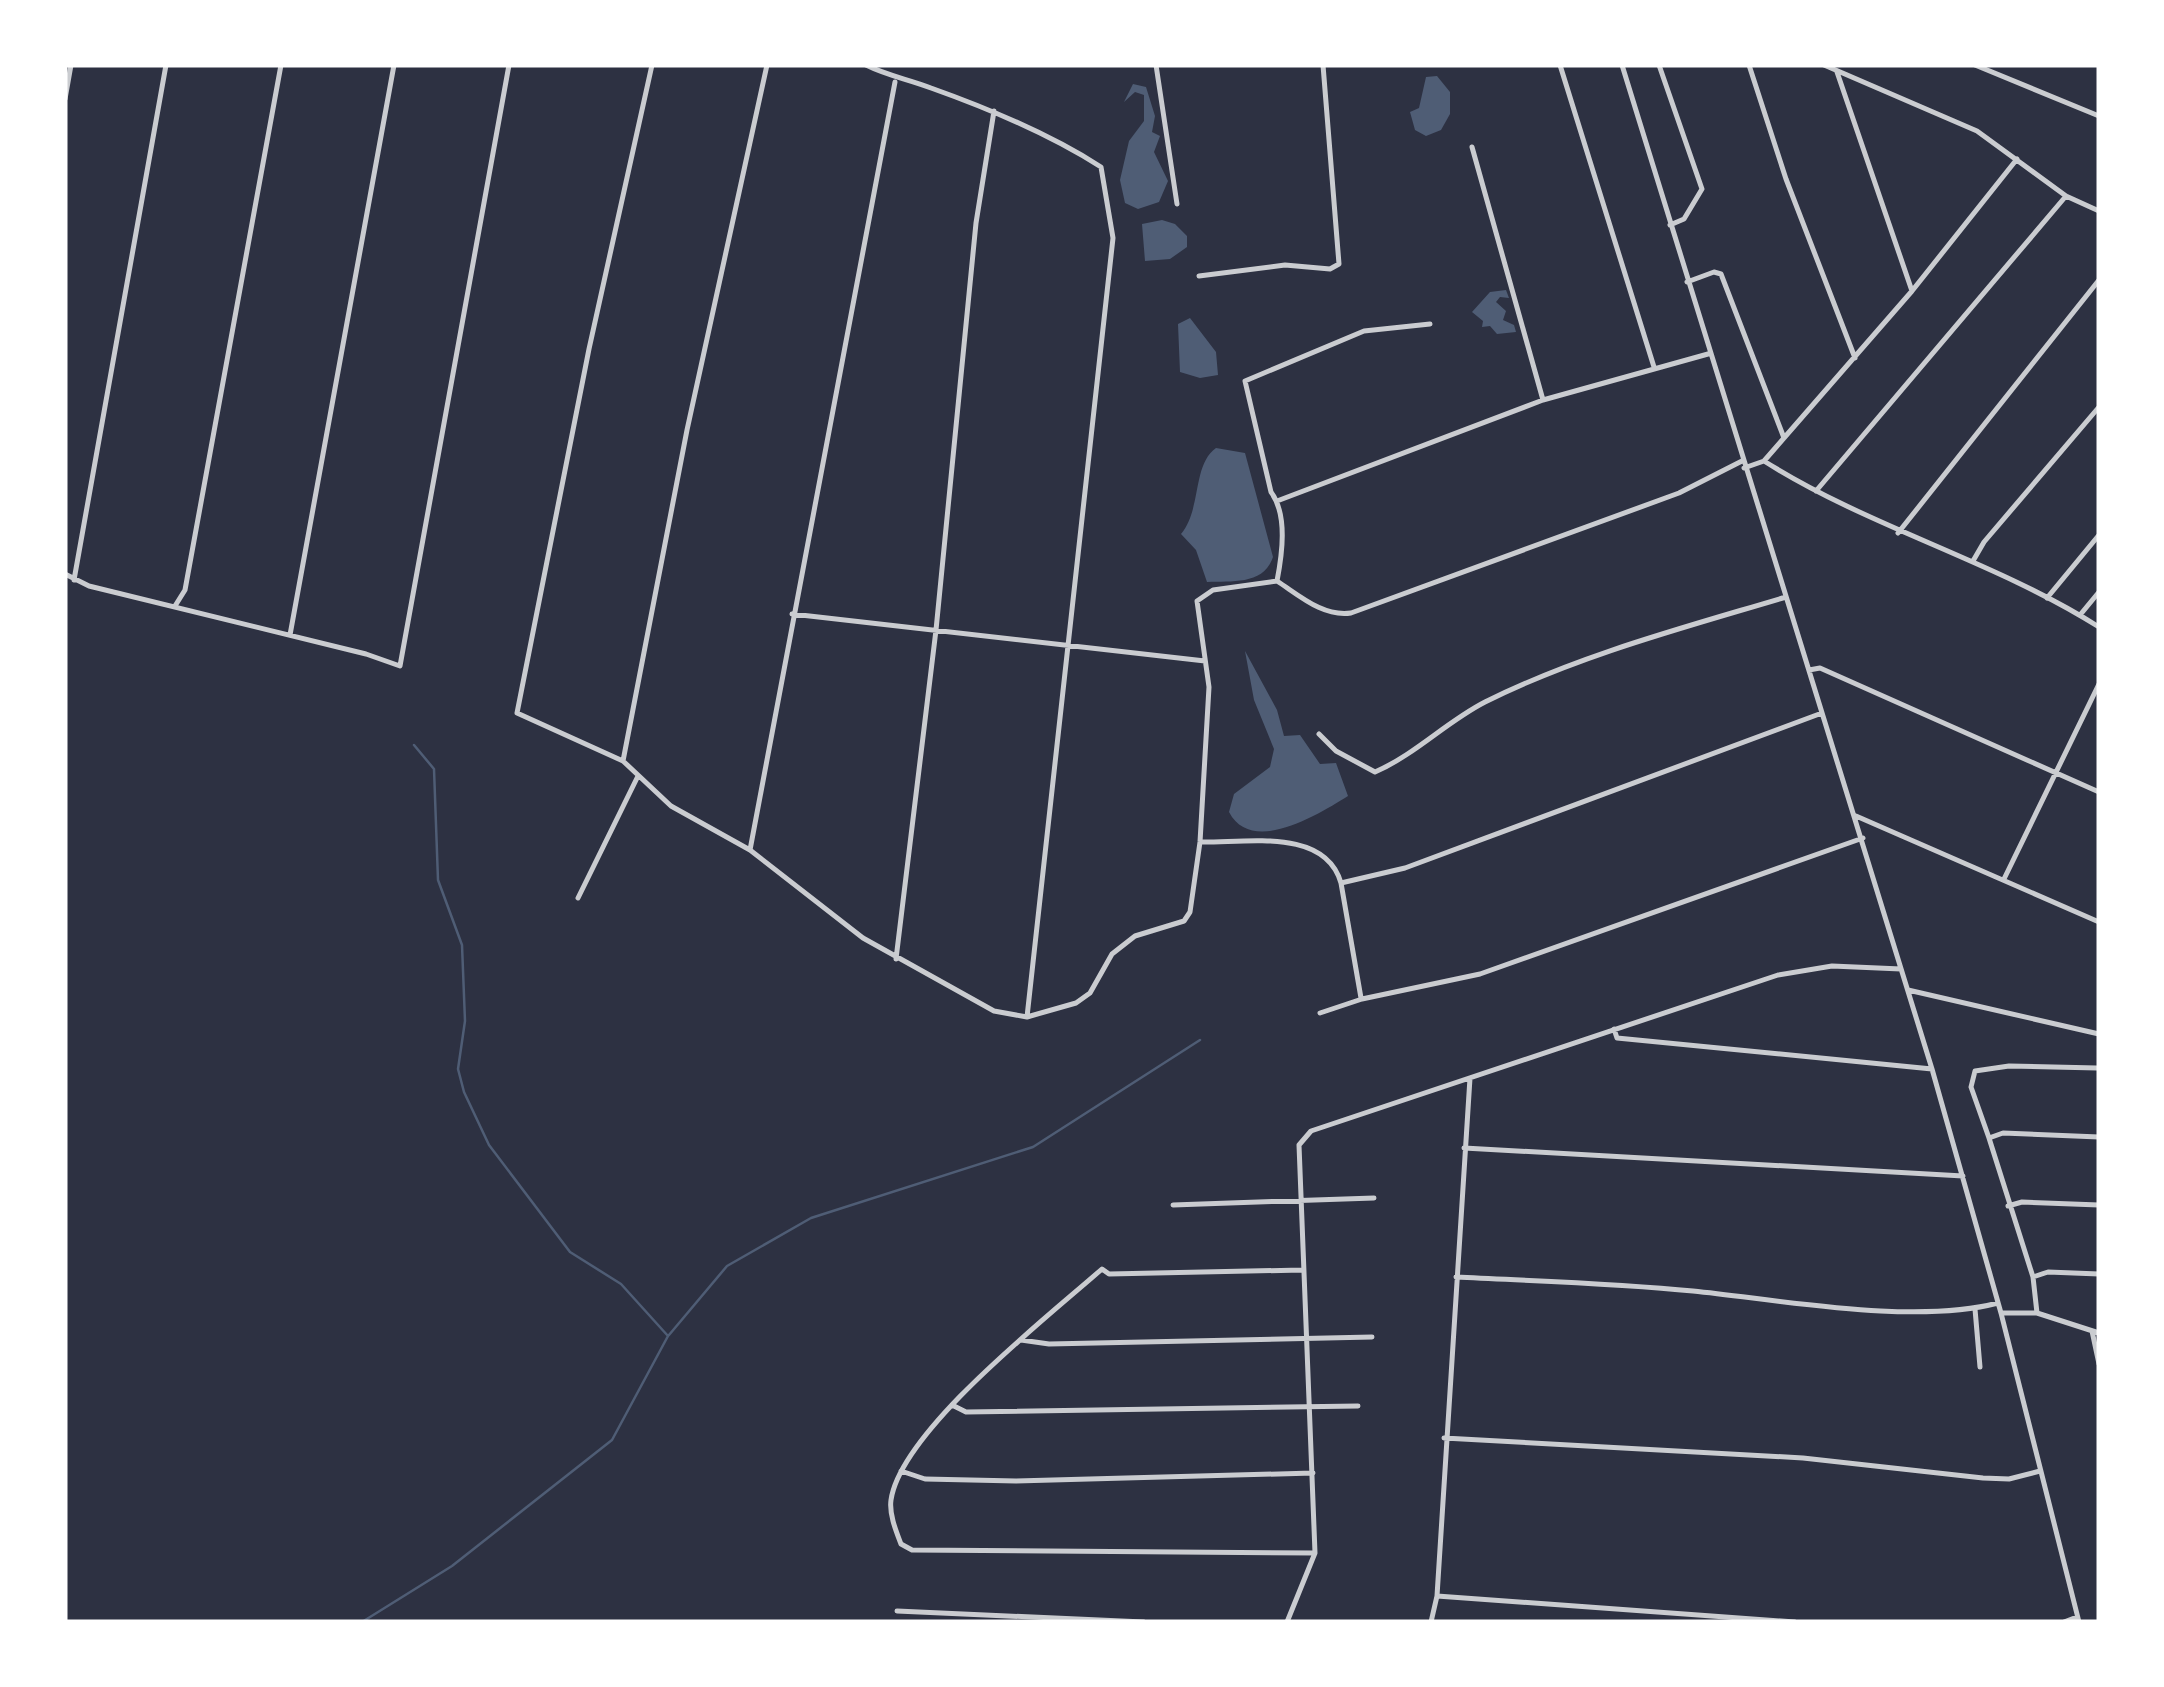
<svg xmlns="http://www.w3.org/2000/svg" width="2164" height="1687" viewBox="0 0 2164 1687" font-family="'Alegreya Sans',sans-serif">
<rect width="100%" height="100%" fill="#2d3142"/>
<path fill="#4f5d75" d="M1437,76L1450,92V114L1441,130L1426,136L1415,130L1410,112L1419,108L1426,77Z
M1133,84L1146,87L1155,116L1152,132L1160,136L1154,152L1168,181L1159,202L1138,209L1125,203L1120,180L1129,141L1144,121V95L1135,92L1124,102Z
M1162,220L1175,224L1187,236V247L1170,259L1145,261L1142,224Z
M1506,290L1509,298L1500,297L1496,302L1506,311L1503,320L1514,325L1516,332L1497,334L1490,326L1482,327L1483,321L1472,312L1490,292Z
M1190,318L1216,352L1218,375L1200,378L1180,372L1178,324Z
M1216,448L1245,453L1273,557C1264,585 1232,581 1207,582L1196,550L1181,534C1202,509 1192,465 1216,448Z
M1245,651L1277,710L1284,736L1300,735L1320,764L1336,763L1348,796C1319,814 1252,856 1229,812L1234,794L1270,767L1274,749L1254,700Z"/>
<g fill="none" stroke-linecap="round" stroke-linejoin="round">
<path stroke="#4f5d75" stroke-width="2.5" d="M669,1335L727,1266L811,1218L1033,1147L1200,1040
M362,1622L452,1566L612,1440L668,1336L621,1284L570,1252L489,1145L464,1092L458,1069L465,1021L462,945L438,880L434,769L414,745"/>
<path stroke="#caccd0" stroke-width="5" d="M652,65L589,349L517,713L623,761L671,806L750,850L863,938L994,1011L1027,1017L1076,1003L1090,993L1112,954L1135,936L1184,921L1190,912L1200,842L1209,687L1197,601L1213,590L1277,581
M866,65C888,76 908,79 931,88C990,109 1048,133 1101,167L1113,238L1027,1017
M1156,65L1177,204
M1560,65L1654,367
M1622,65L1932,1069L2001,1313L2079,1622
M1659,65L1702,189L1684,219L1670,225
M1749,65L1786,179L1855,358
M1824,65L1977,131L2066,196L2099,211
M1975,65L2099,116
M1837,72L1912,291
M65,99L71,65
M1472,147L1543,400
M1199,276L1285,265L1330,269L1339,264L1323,65
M1687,282L1714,272L1721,274L1784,438
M1764,461L1912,291L2017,159
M1744,468L1764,461C1870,528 1993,560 2099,627
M1816,491L2066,196
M1277,501L1543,400L1708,354
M1898,533L2099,280
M1973,561L1984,542L2099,407
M65,574L89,586L366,654L400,666L509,65
M74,580L166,65
M1277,581C1300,596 1323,617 1351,613L1679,493L1742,461
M1277,581C1282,555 1288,515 1271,492L1245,381L1364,331L1430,324
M2047,598L2099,535
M175,606L185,590L281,65
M792,614L1205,661
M2080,615L2099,592
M290,635L394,65
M1809,670L1820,668L2099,792
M1319,734L1336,751L1375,772C1416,754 1446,722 1485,702C1579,655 1686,627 1786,597
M623,761L687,430L767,65
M1856,816L2099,922
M1200,842C1245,843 1325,827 1341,883L1405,868L1822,713
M750,850L895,82
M2004,879L2099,684
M1341,883L1361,998
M578,898L638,776
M896,959L936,630L976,223L994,111
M1908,990L2099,1034
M1320,1013L1362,999L1480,974L1863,838
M1614,1029L1617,1038L1932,1069
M1989,1138L1971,1087L1975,1071L2009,1066L2097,1068
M1464,1148L1963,1176
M1173,1205L1374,1198
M2008,1206L2022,1202L2099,1205
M1302,1270L1109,1274L1102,1269C1049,1316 901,1431 891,1500C889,1514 896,1531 901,1544L912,1550L1315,1553
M1456,1277C1535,1281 1614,1283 1693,1291C1782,1300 1913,1325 1998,1303
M2033,1277L2048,1272L2099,1274
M1975,1309L1980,1367
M2001,1313H2037L2099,1333
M2037,1313L2033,1277L1989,1138L2003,1133L2099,1137
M2092,1331L2099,1364
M1021,1340L1049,1344L1372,1337
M952,1405L966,1412L1358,1406
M1444,1438L1803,1458L1983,1478L2009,1479L2040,1471
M901,1471L925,1479L1016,1481L1313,1473
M1437,1596L1795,1622
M897,1611L1144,1622
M1287,1622L1315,1553L1299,1145L1311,1131L1778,975L1832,966L1901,969
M1431,1622L1437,1596L1470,1078
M2064,1622L2077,1617"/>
</g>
<rect width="2164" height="1687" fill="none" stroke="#ffffff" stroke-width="135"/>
</svg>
